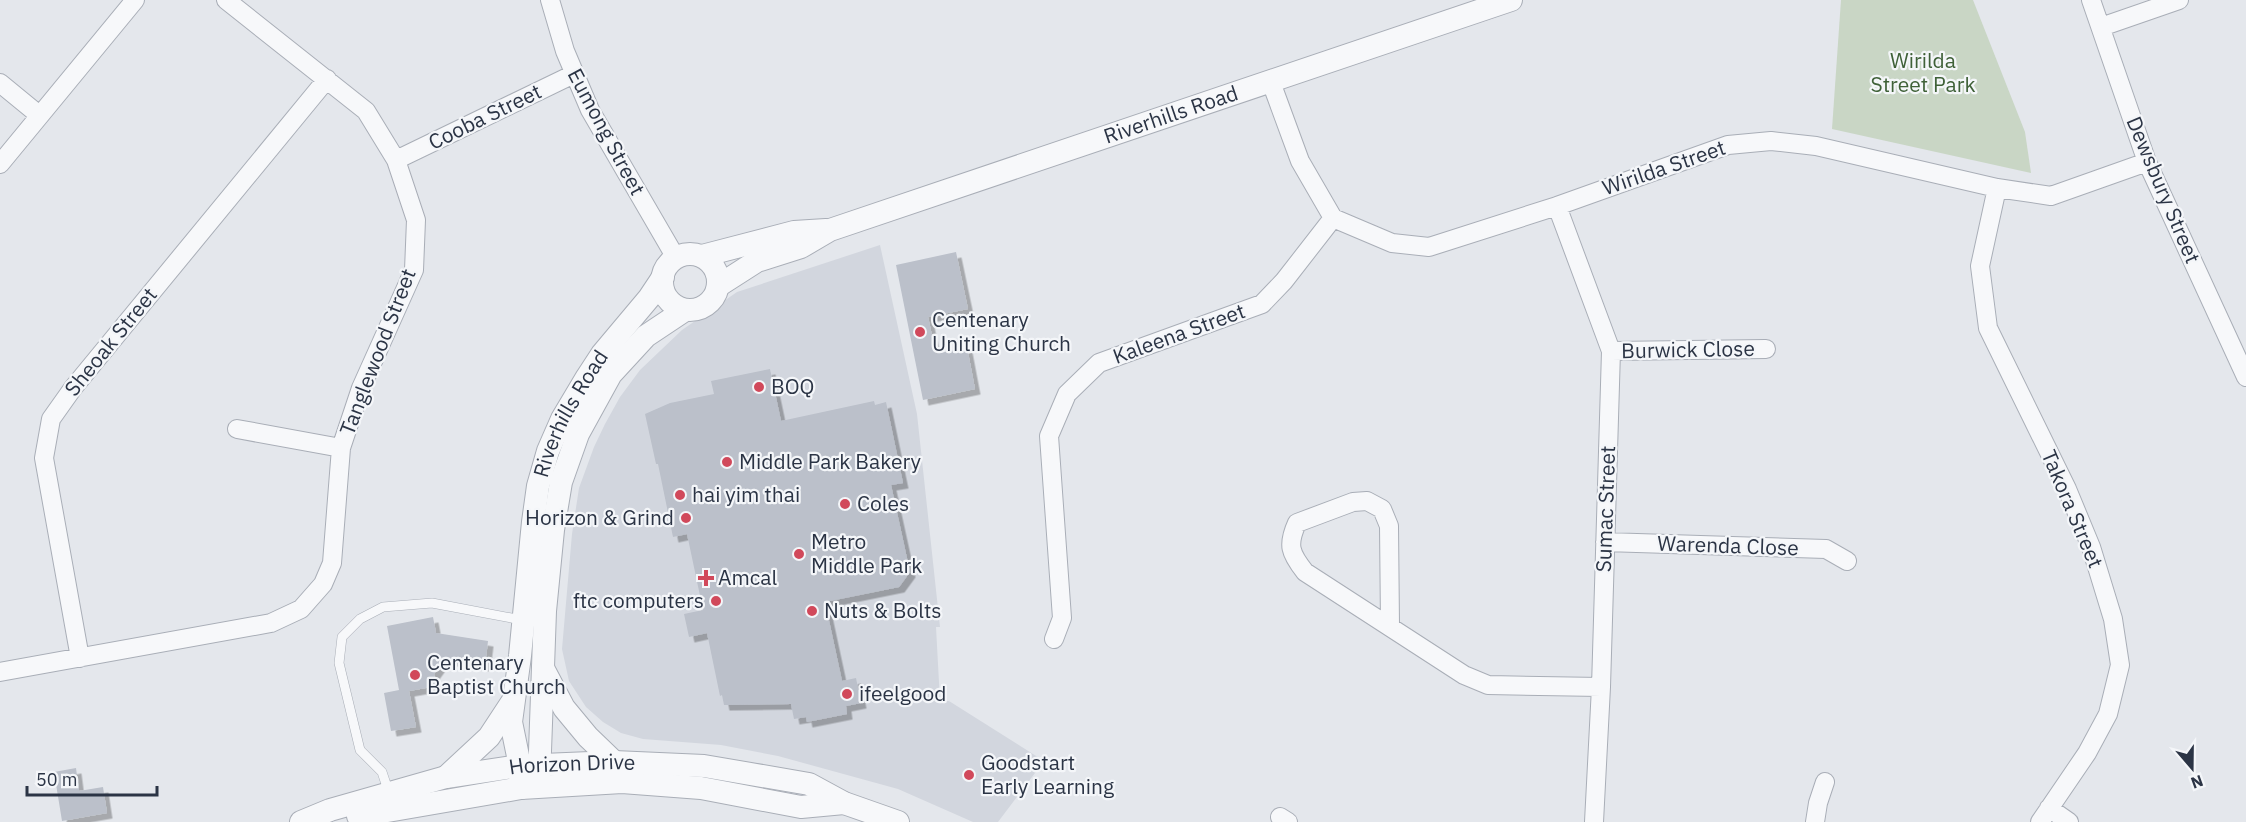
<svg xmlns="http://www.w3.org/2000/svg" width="2246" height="822" viewBox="0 0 2246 822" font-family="'IBM Plex Sans',sans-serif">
<defs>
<filter id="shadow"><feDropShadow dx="5.5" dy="5.5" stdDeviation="0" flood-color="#0004"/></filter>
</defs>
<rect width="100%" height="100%" fill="#e4e7ec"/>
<path fill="#d2d6de" d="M880,245L917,414L940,627H936L940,701H949L1044,761L998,822H973L898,789L778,756L721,745L643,739L621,733L603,722L586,707L569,681L562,649L572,534L579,488L594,447L605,424L620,397L640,370L682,330L737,292Z"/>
<path fill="#c9d6c5" d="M1841,0H1973L2025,132L2031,173L1832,129Z"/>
<path fill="#bbc0ca" filter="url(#shadow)" d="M956,252L968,309L928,317L936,354L967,347L975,389L923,400L896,265Z
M770,369L781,421L874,401L875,405L886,402L903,483L891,485L910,572L899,587L825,602L842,681L856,678L861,703L846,706L847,714L807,722L806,717L794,719L791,704L724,705L722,695L720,696L707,633L689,637L684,614L703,610L687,534L673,537L658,464H656L645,414L670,403L714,394L711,381Z
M433,617L436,633L488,641L485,666L444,660L434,674L437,686L409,691L416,727L391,731L384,693L399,690L387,626Z
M76,768L79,791L103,787L107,813L62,821L54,772Z"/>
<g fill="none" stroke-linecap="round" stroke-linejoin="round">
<g stroke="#a9aeb7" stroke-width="10">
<path id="service" d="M389,793L382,772L360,750L339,663L342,637L360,619L383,607L432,603L522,620"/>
</g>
<g stroke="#a9aeb7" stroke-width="20">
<path id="minor" d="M550,0L565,51L590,110L676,258
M2091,0L2147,162L2246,377
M2101,27L2179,0
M1271,82L1300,161L1333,218L1392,243L1429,247L1557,206L1728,145L1771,141L1816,146L1997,188L2051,196L2147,162
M0,83L39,115
M396,160L574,74
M0,164L135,0
M1997,188L1980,266L1988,328L2067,489L2091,547L2113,619L2120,665L2108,714L2087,753L2040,822
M1557,206L1611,351L1601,687L1594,822
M1611,351L1766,349
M237,429L341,448
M1605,542L1826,549L1847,561
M1390,625L1389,526L1382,509L1367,501L1353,502L1297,523C1287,545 1290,553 1305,572L1464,675L1488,685L1601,687
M1054,639L1062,618L1049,436L1067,394L1099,363L1262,304L1284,281L1333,218
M80,658L44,458L51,419L73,388L327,79
M0,672L271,623L301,609L323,584L332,563L341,448L361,388L414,270L416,220L396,160L366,111L226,0
M2049,808L2069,822
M1280,817L1288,822
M1815,822L1818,803L1825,782"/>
</g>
<g stroke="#a9aeb7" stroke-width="24">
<g id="tertiary">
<circle cx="690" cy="282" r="28"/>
<path d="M702,256L794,232L826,230"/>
<path id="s1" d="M718,286L757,261L801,247L830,230L1511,0"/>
<path d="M543,668L564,708L588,737L614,762"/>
<path d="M446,777L489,737L512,702"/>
<path d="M539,779L545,611L553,530L561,482L578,434L611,374L646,336L685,310"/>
<path id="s2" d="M521,788L519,761L511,722L520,656L533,522L538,486L548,451L562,419L587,377L602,354L649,298L663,277"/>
<path d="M358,816L521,788L622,782L701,788L801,807L844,803"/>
<path id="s3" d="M301,822L330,810L446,777L519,766L614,762L704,766L809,784L844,803L898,822"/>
</g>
</g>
<use href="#service" stroke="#f7f8fa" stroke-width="9"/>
<use href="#minor" stroke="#f7f8fa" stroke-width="18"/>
<use href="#tertiary" stroke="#f7f8fa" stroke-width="22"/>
</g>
<g fill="#d1495b" stroke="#f4f6f9" stroke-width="2">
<circle cx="920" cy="332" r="6"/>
<circle cx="759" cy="387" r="6"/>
<circle cx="727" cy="462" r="6"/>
<circle cx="680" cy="495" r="6"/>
<circle cx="845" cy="504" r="6"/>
<circle cx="686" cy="518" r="6"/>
<circle cx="799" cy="554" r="6"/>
<path d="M703 569h6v6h6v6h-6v6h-6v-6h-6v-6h6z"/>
<circle cx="716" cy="601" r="6"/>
<circle cx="812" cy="611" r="6"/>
<circle cx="415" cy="675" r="6"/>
<circle cx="847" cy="694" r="6"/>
<circle cx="969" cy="775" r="6"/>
</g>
<g text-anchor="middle" stroke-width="4.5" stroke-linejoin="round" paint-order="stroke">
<g font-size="21" fill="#3f6138" stroke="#f4f6f9">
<text x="1923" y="68">Wirilda<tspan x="1923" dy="24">Street Park</tspan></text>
</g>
<g font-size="21" fill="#2b3445" stroke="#f4f6f9">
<text dy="7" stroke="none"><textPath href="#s1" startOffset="486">Riverhills Road</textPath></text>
<text transform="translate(485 117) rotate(-26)" y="7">Cooba Street</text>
<text transform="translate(606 132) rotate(62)" y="7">Eumong Street</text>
<text transform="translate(1664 168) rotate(-19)" y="7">Wirilda Street</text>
<text transform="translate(2163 190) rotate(67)" y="7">Dewsbury Street</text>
<text transform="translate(1179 334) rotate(-20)" y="7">Kaleena Street</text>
<text transform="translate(111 342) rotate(-51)" y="7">Sheoak Street</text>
<text transform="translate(1688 350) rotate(-1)" y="7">Burwick Close</text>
<text transform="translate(378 352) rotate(-69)" y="7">Tanglewood Street</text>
<text dy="7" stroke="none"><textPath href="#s2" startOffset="384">Riverhills Road</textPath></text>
<text transform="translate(1606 509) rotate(-88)" y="7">Sumac Street</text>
<text transform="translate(2072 509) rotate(67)" y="7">Takora Street</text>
<text transform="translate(1728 546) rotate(2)" y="7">Warenda Close</text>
<text dy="7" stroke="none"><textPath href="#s3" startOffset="279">Horizon Drive</textPath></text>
</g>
<g font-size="21" fill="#2b3445" stroke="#f4f6f9" text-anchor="start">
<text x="932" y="327">Centenary<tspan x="932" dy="24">Uniting Church</tspan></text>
<text x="771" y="394">BOQ</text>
<text x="739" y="469">Middle Park Bakery</text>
<text x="692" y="502">hai yim thai</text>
<text x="857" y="511">Coles</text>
<text x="674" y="525" text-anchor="end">Horizon &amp; Grind</text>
<text x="811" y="549">Metro<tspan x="811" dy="24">Middle Park</tspan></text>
<text x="718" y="585">Amcal</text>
<text x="704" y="608" text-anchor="end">ftc computers</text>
<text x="824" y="618">Nuts &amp; Bolts</text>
<text x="427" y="670">Centenary<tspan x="427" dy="24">Baptist Church</tspan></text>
<text x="859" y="701">ifeelgood</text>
<text x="981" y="770">Goodstart<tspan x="981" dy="24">Early Learning</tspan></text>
</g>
</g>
<g transform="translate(2192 768) rotate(160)" stroke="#f4f6f9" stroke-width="4.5" paint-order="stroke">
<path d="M0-4.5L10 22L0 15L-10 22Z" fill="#2b3445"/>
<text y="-9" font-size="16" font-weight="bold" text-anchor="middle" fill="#2b3445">N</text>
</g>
<path d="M27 786v9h130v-9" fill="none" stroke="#2b3445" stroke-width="3"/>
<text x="36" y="786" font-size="18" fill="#2b3445" stroke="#f4f6f9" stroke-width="4.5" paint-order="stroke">50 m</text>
</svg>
